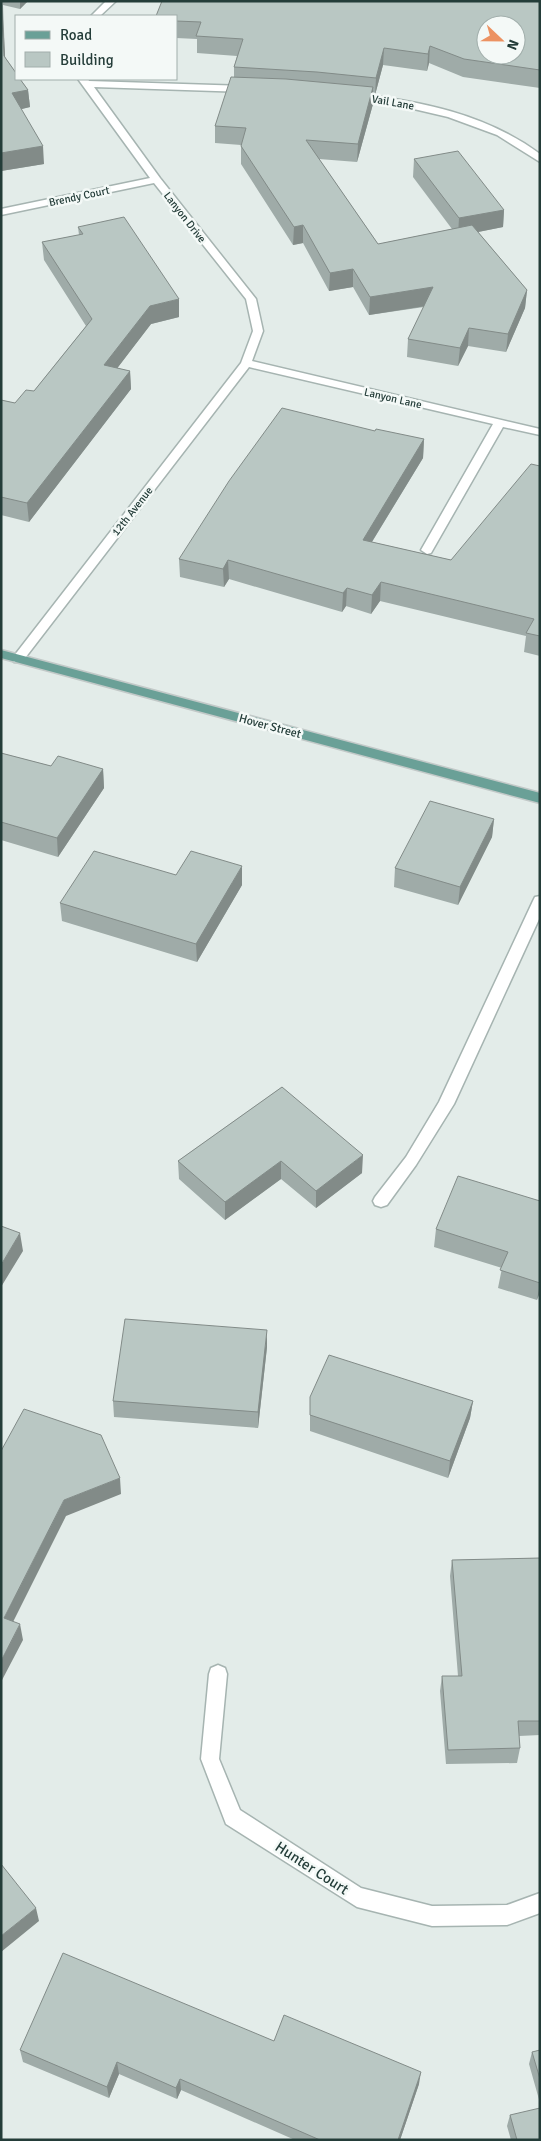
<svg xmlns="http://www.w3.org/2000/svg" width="541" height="2141" viewBox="0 0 541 2141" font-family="Signika,sans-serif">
<rect width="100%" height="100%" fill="#e3ece9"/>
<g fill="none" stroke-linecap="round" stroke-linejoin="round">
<g stroke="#a6b4b1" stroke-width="3">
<path id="minor" d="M106,1H116L100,16H91Z
M78,79H88L89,81L246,86L251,89L246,92L94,87L160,178L256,299L263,331L252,361L540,429V435L503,427L431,553L427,554L421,550L493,424L249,367L22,662H14L12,659L14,656L241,363L253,331L246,299L154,183L1,215V209L150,178Z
M353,94C418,100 486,114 540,154V162L497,135L448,117L401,106L350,99V95Z
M540,896V917L454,1104L416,1165L387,1205L381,1207L375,1205L373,1201L375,1197L406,1157L439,1102L533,901L535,897Z
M218,1665L225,1668L227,1674L219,1759L240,1810L361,1888L432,1906L507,1905L540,1893V1913L507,1925L432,1926L357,1907L226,1824L201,1759L209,1674L211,1668Z"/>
</g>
<g stroke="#c2c9c8" stroke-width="3">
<path id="major" d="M1,650L540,793V803L1,658Z"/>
</g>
<use href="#minor" fill="#fff" fill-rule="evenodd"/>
<use href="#major" fill="#6aa097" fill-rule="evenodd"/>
</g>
<path fill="#9faba8" d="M1,1H28L20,9L3,5L5,57L28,90L30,107L21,109L44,164L1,171Z
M540,1V88L463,77L429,63L427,71L383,65L375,95H373V104L357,162L319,159L378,244L452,229L413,177L414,159L504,210L503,227L478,232L527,290L525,308L506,352L468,346L458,366L407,357L408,339L424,307L369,315L353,287L329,291L303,243L293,245L241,164V145L215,143V126L234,77V67L237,56L197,53V39L176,38V16Z
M78,227L179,317L151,324L117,368L130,371L131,389L29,522L1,515V400L15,403L34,391L86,326L44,260L42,242L79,235Z
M375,431L424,439L423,458L372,542L451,560L540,466V656L524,652L526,636L380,601L371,614L346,606L342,612L229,579L224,587L180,577L179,559Z
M1,753L51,766L103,769L104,788L58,857L1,840Z
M494,819L492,837L458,905L394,887L395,868Z
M176,875L242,885L197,962L62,921L60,903Z
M282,1087L362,1173L316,1208L281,1179L225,1220L179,1179L178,1161Z
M540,1201V1292L537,1300L498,1288L502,1268L434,1247L436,1229Z
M267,1347L258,1428L114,1417L113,1401Z
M310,1397L473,1401L470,1418L448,1478L310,1431Z
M540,1558V1735L519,1736L520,1748L517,1763L446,1764L440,1691L442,1676H458L450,1576L452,1560Z
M274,2041L419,2084L400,2140H295L181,2090L177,2099L119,2074L109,2098L23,2062L20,2050Z
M540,2050V2103L529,2064L532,2052Z
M510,2115L540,2140H511L507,2126Z"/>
<path fill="#828b88" d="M2,1L6,73L4,56Z
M20,1H28L20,9Z
M430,46L429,63L427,71L428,54Z
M384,48L383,65L375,95L376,78Z
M373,87V104L357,162L358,144Z
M28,90L30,107L14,111L12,93Z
M43,146L44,164L1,171V153Z
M504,210L503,227L458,236L459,218Z
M303,225V243L293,245L294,227Z
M353,269V287L329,291L330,273Z
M433,287L432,305L369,315L370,297Z
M527,290L525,308L506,352L508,334Z
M179,299V317L151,324L106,383L104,365L150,306Z
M469,328L468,346L458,366L460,348Z
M130,371L131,389L29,522L27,503Z
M424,439L423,458L362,558L363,540Z
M228,560L229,579L224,587L223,569Z
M381,582L380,601L371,614L372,595Z
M347,588L346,606L342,612L343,593Z
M103,769L104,788L58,857L57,838Z
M494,819L492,837L458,905L460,887Z
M242,866V885L197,962L196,944Z
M363,1155L362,1173L316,1208V1191Z
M281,1161V1179L225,1220V1202Z
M20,1233L23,1251L1,1287V1265Z
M540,1283V1292L537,1300Z
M267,1330V1347L258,1428V1412Z
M473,1401L470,1418L448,1478L450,1461Z
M120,1478L121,1494L66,1516L7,1634L4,1618L64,1500Z
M20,1624L23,1640L1,1682V1661Z
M36,1908L39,1921L1,1952V1936Z
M117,2062L119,2074L109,2098L107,2087Z
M421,2072L419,2084L400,2140H398Z
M180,2079L181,2090L177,2099L176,2088Z"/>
<path fill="#b9c7c3" stroke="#828b88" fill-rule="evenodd" d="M1,1L4,56L16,73V79H20L28,90L12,93L43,146L1,153Z
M162,1H540V70L464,59L430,46L428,54L384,48L376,78L317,72L234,67L243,39L196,36L201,22L176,21V16H156ZM486,25H516V55H486Z
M231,77L286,79L373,87L358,144L306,140L378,244L472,225L527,290L508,334L469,328L460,348L408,339L433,287L370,297L353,269L330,273L303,225L294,227L241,146L246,128L215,126Z
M458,151L504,210L459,218L414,159Z
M124,217L179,299L150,306L104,365L130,371L27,503L1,497V400L15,403L26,390L34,391L92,319L42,242L83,234L78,227Z
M282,408L375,431L376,429L424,439L363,540L451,560L531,464L540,466V636L526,633L534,619L381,582L372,595L347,588L343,593L228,560L223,569L179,559L229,481Z
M1,753L51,766L58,756L103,769L57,838L1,822Z
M430,801L494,819L460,887L395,868Z
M94,851L176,875L191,851L242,866L196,944L60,903Z
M282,1087L363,1155L316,1191L281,1161L225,1202L178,1161Z
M458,1176L540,1201V1283L500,1270L508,1252L436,1229Z
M1,1226L20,1233L1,1265Z
M125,1319L267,1330L258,1412L113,1401Z
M329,1355L473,1401L450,1461L310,1415V1397Z
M24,1409L101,1435L120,1478L64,1500L4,1618L20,1624L1,1661V1451Z
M540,1558V1721H518L520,1748L448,1750L442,1676H462L452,1560Z
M1,1864L36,1908L1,1936Z
M63,1953L274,2041L284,2015L421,2072L398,2140H320L180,2079L176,2088L117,2062L107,2087L20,2050Z
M540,2050V2079L532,2052Z
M540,2108V2140H517L510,2115Z"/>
<g text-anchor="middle" stroke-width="5" stroke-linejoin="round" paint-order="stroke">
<g font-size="11" fill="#243d39" stroke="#f4f9f7">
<text transform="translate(393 102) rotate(10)" y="4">Vail Lane</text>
<text transform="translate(79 196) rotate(-12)" y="4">Brendy Court</text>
<text transform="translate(185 217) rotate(52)" y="4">Lanyon Drive</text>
<text transform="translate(393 398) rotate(13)" y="4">Lanyon Lane</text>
<text transform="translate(132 511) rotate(-52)" y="4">12th Avenue</text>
</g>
<g font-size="12" fill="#243d39" stroke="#f4f9f7">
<text transform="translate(270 726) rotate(15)" y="4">Hover Street</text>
</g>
<g font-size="15" fill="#243d39" stroke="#f4f9f7">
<text transform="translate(312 1868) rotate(33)" y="5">Hunter Court</text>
</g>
</g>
<rect width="541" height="2141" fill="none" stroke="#243d39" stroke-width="5"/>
<rect x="15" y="15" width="162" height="65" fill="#f4f9f7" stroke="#a1aeab"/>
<rect x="25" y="31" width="25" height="8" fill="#6aa097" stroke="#a1aeab"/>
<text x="60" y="40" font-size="15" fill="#243d39">Road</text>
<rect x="25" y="52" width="25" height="15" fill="#b9c7c3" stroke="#a1aeab"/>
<text x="60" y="65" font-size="15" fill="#243d39">Building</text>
<g transform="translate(501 40) rotate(112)"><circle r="24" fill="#f4f9f7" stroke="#a1aeab"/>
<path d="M0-4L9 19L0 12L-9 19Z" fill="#ec9262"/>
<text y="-8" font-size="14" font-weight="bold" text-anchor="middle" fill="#243d39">N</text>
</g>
</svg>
